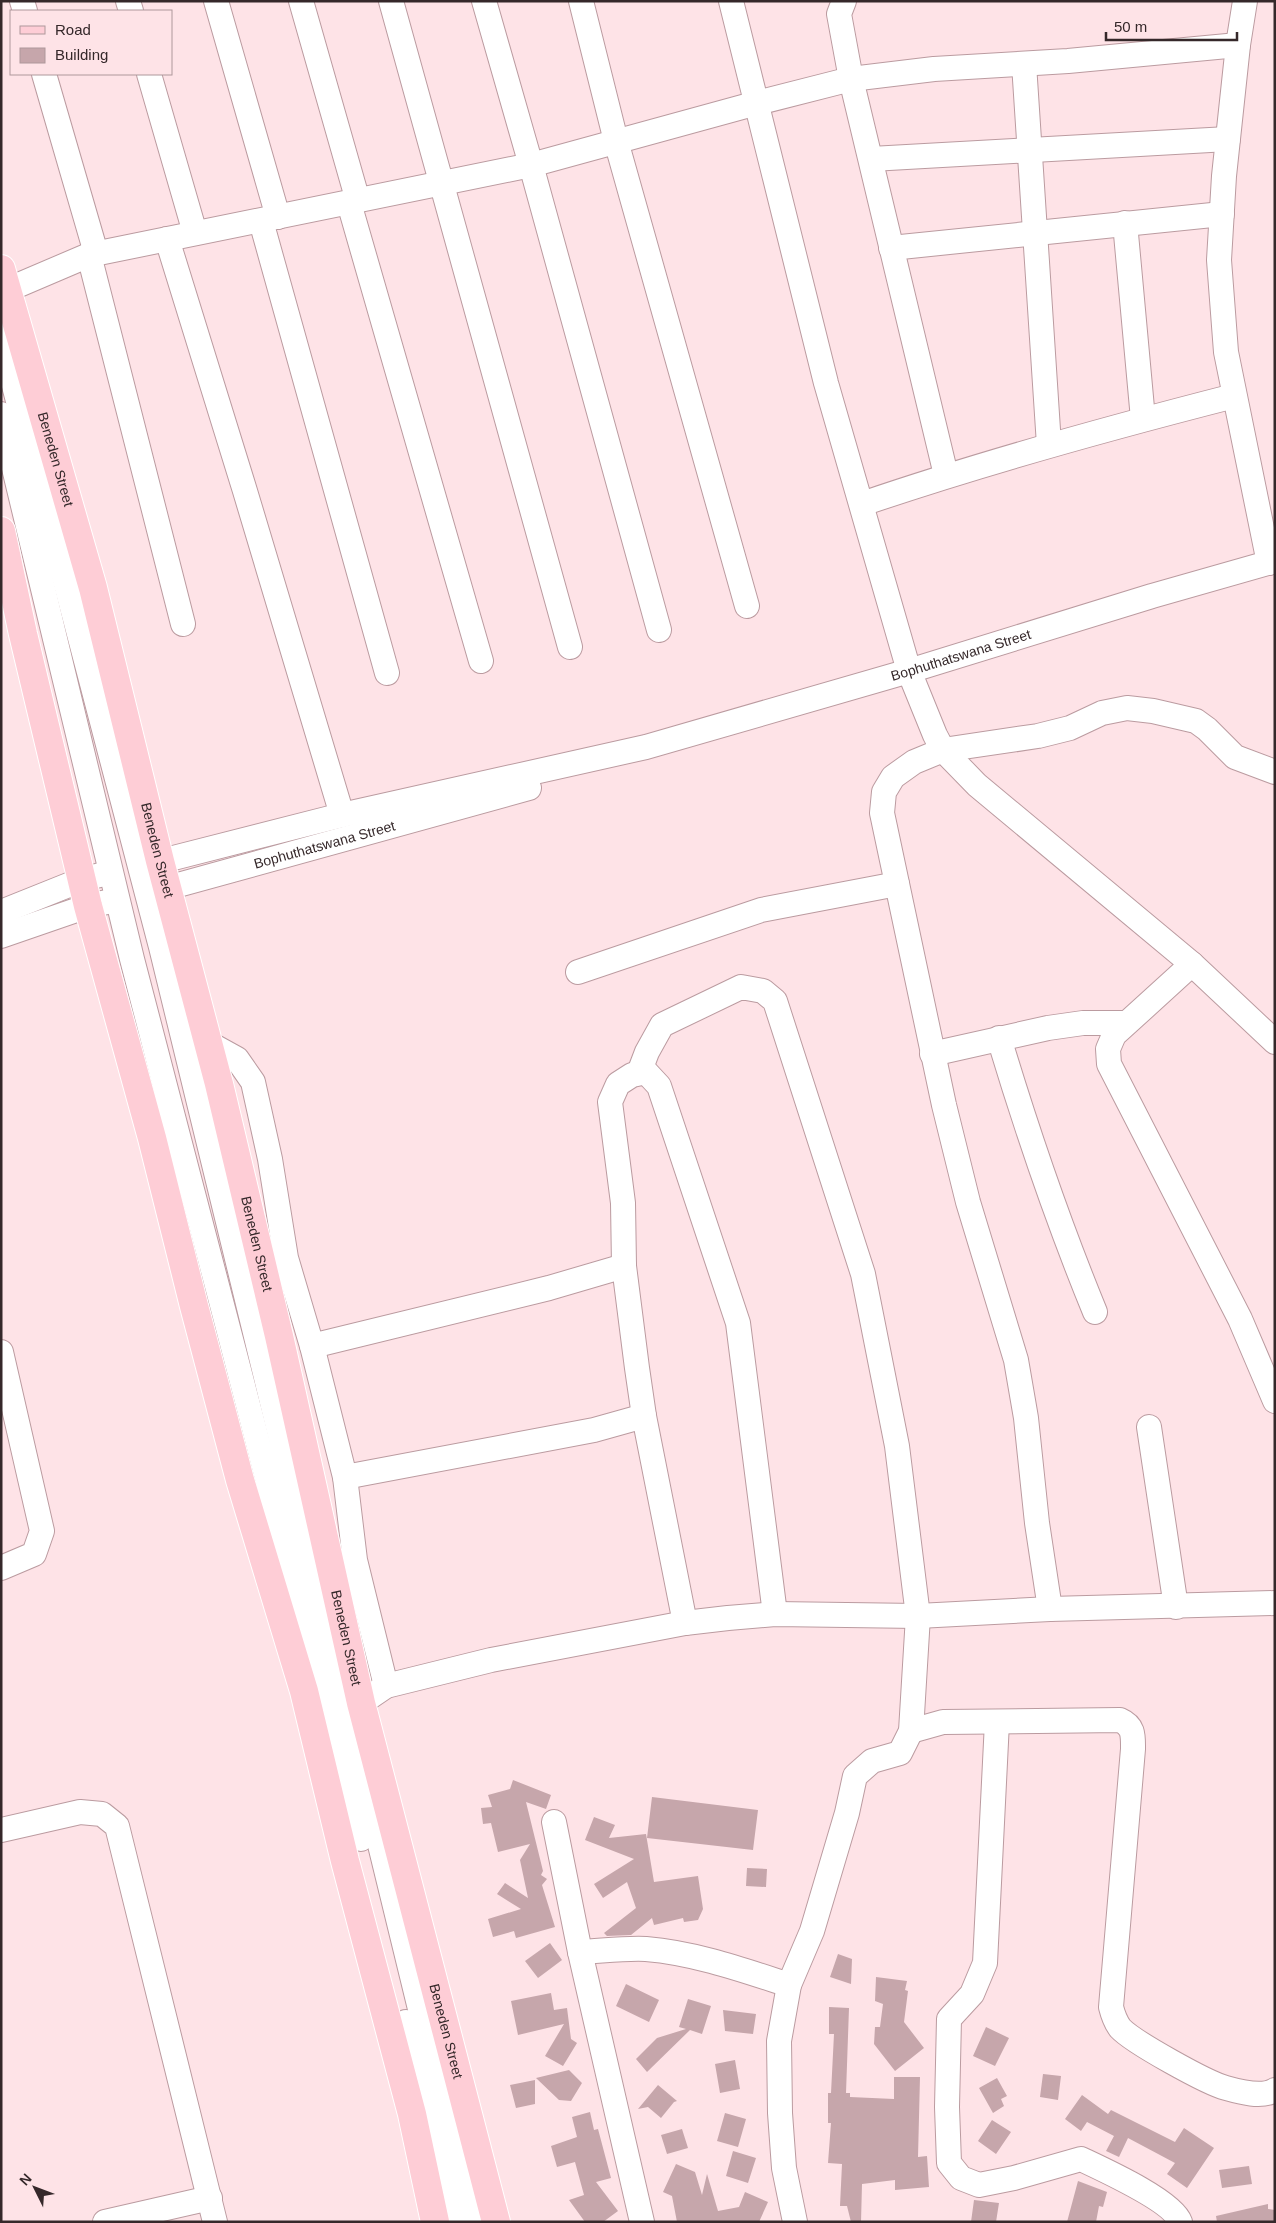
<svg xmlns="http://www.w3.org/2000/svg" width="1276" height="2223" viewBox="0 0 1276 2223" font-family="Helvetica,sans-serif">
<rect width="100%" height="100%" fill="#fee3e7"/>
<path fill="#c6a6ab" d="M513,1780L551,1795L546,1809L526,1802L543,1871L541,1875L547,1879L542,1885L555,1927L516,1938L514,1931L493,1937L488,1919L521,1909L497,1894L505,1883L528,1898L520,1860L530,1844L498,1852L491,1823L483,1824L481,1808L492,1807L488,1795L510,1789Z
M652,1797L758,1810L753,1850L647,1838Z
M594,1817L615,1825L609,1838L646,1834L654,1882L698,1876L703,1909L698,1920L684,1922L683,1918L654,1925L652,1918L631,1935L607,1936L604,1933L636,1908L627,1882L603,1898L594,1884L634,1859L585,1840Z
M747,1868L767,1869L766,1887L746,1886Z
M550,1943L562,1960L538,1978L525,1961Z
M838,1954L852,1959L851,1984L830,1977Z
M876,1977L907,1981L905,1990L908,1991L904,2022L924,2048L895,2071L874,2044L875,2027H880L883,2004L875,2001Z
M626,1984L659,2000L649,2022L616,2006Z
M551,1993L554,2010L567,2008L571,2039L577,2043L563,2066L545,2056L564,2024L518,2035L511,2001Z
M688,1999L711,2006L702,2034L690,2030L647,2072L636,2059L657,2038L686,2029L679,2027Z
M829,2007L849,2008L846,2093H850V2097L894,2099V2077H920L918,2157L927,2156L929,2187L895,2190V2180L862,2184L861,2222H851L847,2206H840L842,2164L828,2163L831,2123H828V2093H831L834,2034H829Z
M723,2010L756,2014L753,2034L725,2031Z
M986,2027L1009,2038L995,2066L973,2056Z
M735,2060L740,2089L720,2093L715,2064Z
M569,2070L582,2083L571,2101L559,2100L536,2078Z
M1043,2074L1061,2076L1058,2100L1040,2097Z
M997,2078L1007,2096L1001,2099L1004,2106L993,2113L979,2088Z
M535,2080V2104L516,2108L510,2085Z
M658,2085L677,2101L674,2102L661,2118L648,2107L638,2109Z
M1082,2095L1108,2114L1111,2110L1175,2142L1184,2128L1214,2148L1187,2188L1167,2174L1175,2163L1128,2138L1119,2157L1106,2151L1114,2136L1087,2122L1081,2131L1065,2119Z
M590,2112L594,2130L598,2129L611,2178L596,2182L618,2211L603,2222H585L569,2200L584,2195L575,2162L557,2167L551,2146L577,2137L572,2117Z
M725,2113L746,2119L738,2147L717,2141Z
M992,2120L1011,2132L996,2154L978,2141Z
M682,2129L688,2148L667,2154L661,2135Z
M733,2151L756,2158L748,2183L726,2176Z
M676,2164L695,2172L702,2195L707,2174L718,2211L739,2207L745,2192L768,2202L759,2222H677L672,2196L663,2192Z
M1249,2166L1252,2184L1222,2188L1219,2170Z
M1078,2181L1107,2192L1103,2207L1099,2206L1096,2222H1067Z
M974,2200L999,2203L996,2222H971Z
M1268,2204V2209L1275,2210V2222H1217L1216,2216Z"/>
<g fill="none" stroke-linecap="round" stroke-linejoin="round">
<g stroke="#bb9ba0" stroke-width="26">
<g id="minor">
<path d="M22,1L25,11"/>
<path d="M128,1L131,11"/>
<path d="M216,1L278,217"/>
<path d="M301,1L358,201"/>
<path d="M391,1L570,647"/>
<path d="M484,1L531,165L659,630"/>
<path d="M581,1L616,141L747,606"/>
<path d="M731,1L826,383L909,671L935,735L943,750L977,785L1192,964L1275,1042"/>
<path d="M844,1L839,14L851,79L946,475"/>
<path d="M1245,1L1238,45L1224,176L1219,260L1226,352L1269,563"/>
<path d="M1024,64L1049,445"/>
<path d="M44,74L96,253"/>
<path d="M149,74L195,233"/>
<path d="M871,159L1228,139"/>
<path d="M349,203L481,661"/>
<path d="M261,221L387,673"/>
<path d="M1125,223L1143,419"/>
<path d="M167,239L245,491L342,815"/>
<path d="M891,248L1222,214"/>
<path d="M89,255L183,624"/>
<path d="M7,290L89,255L531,165L757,103L851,79L934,69L1068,61L1238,45"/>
<path d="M1,336L161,947L472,2222"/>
<path d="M1,414L132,959L361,1839"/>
<path d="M862,504C985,462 1109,428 1234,396"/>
<path id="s1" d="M142,866L342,815L646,747L909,671L1152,596L1275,561"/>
<path id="s2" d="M149,893L529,788"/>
<path d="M1,912L81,880L100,875"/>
<path d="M1,936L88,906L107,902"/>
<path d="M1192,964L1114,1035L1108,1049L1109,1064L1240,1319L1275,1401"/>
<path d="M578,972L761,910L897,884"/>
<path d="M999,1038C1027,1131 1058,1222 1095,1312"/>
<path d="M208,1043L237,1059L253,1082L270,1159L286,1258L312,1346L345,1477L355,1560L386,1686"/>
<path d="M932,1054L1048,1028L1083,1023H1125"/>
<path d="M639,1073L647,1052L662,1025L741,987L763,991L775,1001L863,1274L897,1446L918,1616L911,1731L900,1753L872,1761L855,1776L847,1813L812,1931L789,1985L779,2041L780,2113L784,2168L795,2222"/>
<path d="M312,1346L549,1288L624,1266"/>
<path d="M1,1352L42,1531L34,1554L1,1568"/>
<path d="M1149,1427L1176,1607"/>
<path d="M345,1477L594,1430L644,1416"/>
<path d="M1050,1609L1037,1523L1026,1418L1016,1360L968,1202L944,1105L882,813L884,792L893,777L914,762L943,750L1038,736L1070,728L1102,713L1127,708L1153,711L1196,721L1207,729L1235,757L1275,772"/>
<path d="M685,1623L644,1416L637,1368L624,1266L623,1203L610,1102L618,1084L632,1075L646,1072L659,1086L738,1323L775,1614"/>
<path d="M361,1703L386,1686L491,1660L685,1623L728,1618L775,1614L918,1616L1050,1609L1275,1603"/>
<path d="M997,1722L985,1963L972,1994L949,2019L947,2107L949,2163L961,2178L979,2185L1014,2178L1081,2159C1102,2169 1173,2201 1180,2222"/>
<path d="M911,1731L943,1722L1120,1720C1134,1726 1133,1736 1133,1749L1111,2007C1113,2015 1115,2021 1120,2028C1133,2042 1207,2083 1226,2088C1240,2092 1262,2098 1275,2090"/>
<path d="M554,1822L580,1952L642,2222"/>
<path d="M1,1830L80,1812L102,1814L117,1826L215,2222"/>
<path d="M580,1952C602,1951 624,1948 646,1949C695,1953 743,1970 789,1985"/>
<path d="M406,2022L454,2222"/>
<path d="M105,2222L210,2198"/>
</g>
</g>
<g stroke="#fff" stroke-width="30">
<g id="major">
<path id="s3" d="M1,269L93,588L160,861L219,1084L279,1336L361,1703L496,2222"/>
<path d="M1,531L23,634L88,906L152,1138L194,1306L240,1480L304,1691L345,1861L412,2114L435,2222"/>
</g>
</g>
<use href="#minor" stroke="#fff" stroke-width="24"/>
<use href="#major" stroke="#fecdd6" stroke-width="28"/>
</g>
<g text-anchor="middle" stroke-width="5" stroke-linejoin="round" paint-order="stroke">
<g font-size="14" fill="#35282a" stroke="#fee3e7">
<text dy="5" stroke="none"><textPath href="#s3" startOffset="198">Beneden Street</textPath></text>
<text dy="5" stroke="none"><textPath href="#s1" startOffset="846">Bophuthatswana Street</textPath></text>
<text dy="5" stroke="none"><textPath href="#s2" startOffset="182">Bophuthatswana Street</textPath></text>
<text dy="5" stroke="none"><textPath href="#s3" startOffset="602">Beneden Street</textPath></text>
<text dy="5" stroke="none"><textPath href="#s3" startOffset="1008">Beneden Street</textPath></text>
<text dy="5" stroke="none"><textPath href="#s3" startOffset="1412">Beneden Street</textPath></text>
<text dy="5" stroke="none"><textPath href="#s3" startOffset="1818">Beneden Street</textPath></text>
</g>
</g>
<rect width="1276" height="2223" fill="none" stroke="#35282a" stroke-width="5"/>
<rect x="10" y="10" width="162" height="65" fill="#fee3e7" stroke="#ae989b"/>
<rect x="20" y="26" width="25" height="8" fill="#fecdd6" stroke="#ae989b"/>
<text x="55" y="35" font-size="15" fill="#35282a">Road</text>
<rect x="20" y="48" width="25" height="15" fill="#c6a6ab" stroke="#ae989b"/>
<text x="55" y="60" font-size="15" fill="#35282a">Building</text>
<g transform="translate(35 2188) rotate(312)" stroke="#fee3e7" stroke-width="4" paint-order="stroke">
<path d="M0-4L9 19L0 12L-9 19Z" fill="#35282a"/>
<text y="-8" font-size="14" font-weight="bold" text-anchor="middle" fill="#35282a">N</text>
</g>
<path d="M1106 32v8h131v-8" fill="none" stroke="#35282a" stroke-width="2.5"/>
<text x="1114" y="32" font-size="15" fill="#35282a" stroke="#fee3e7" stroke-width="4" paint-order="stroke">50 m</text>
</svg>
